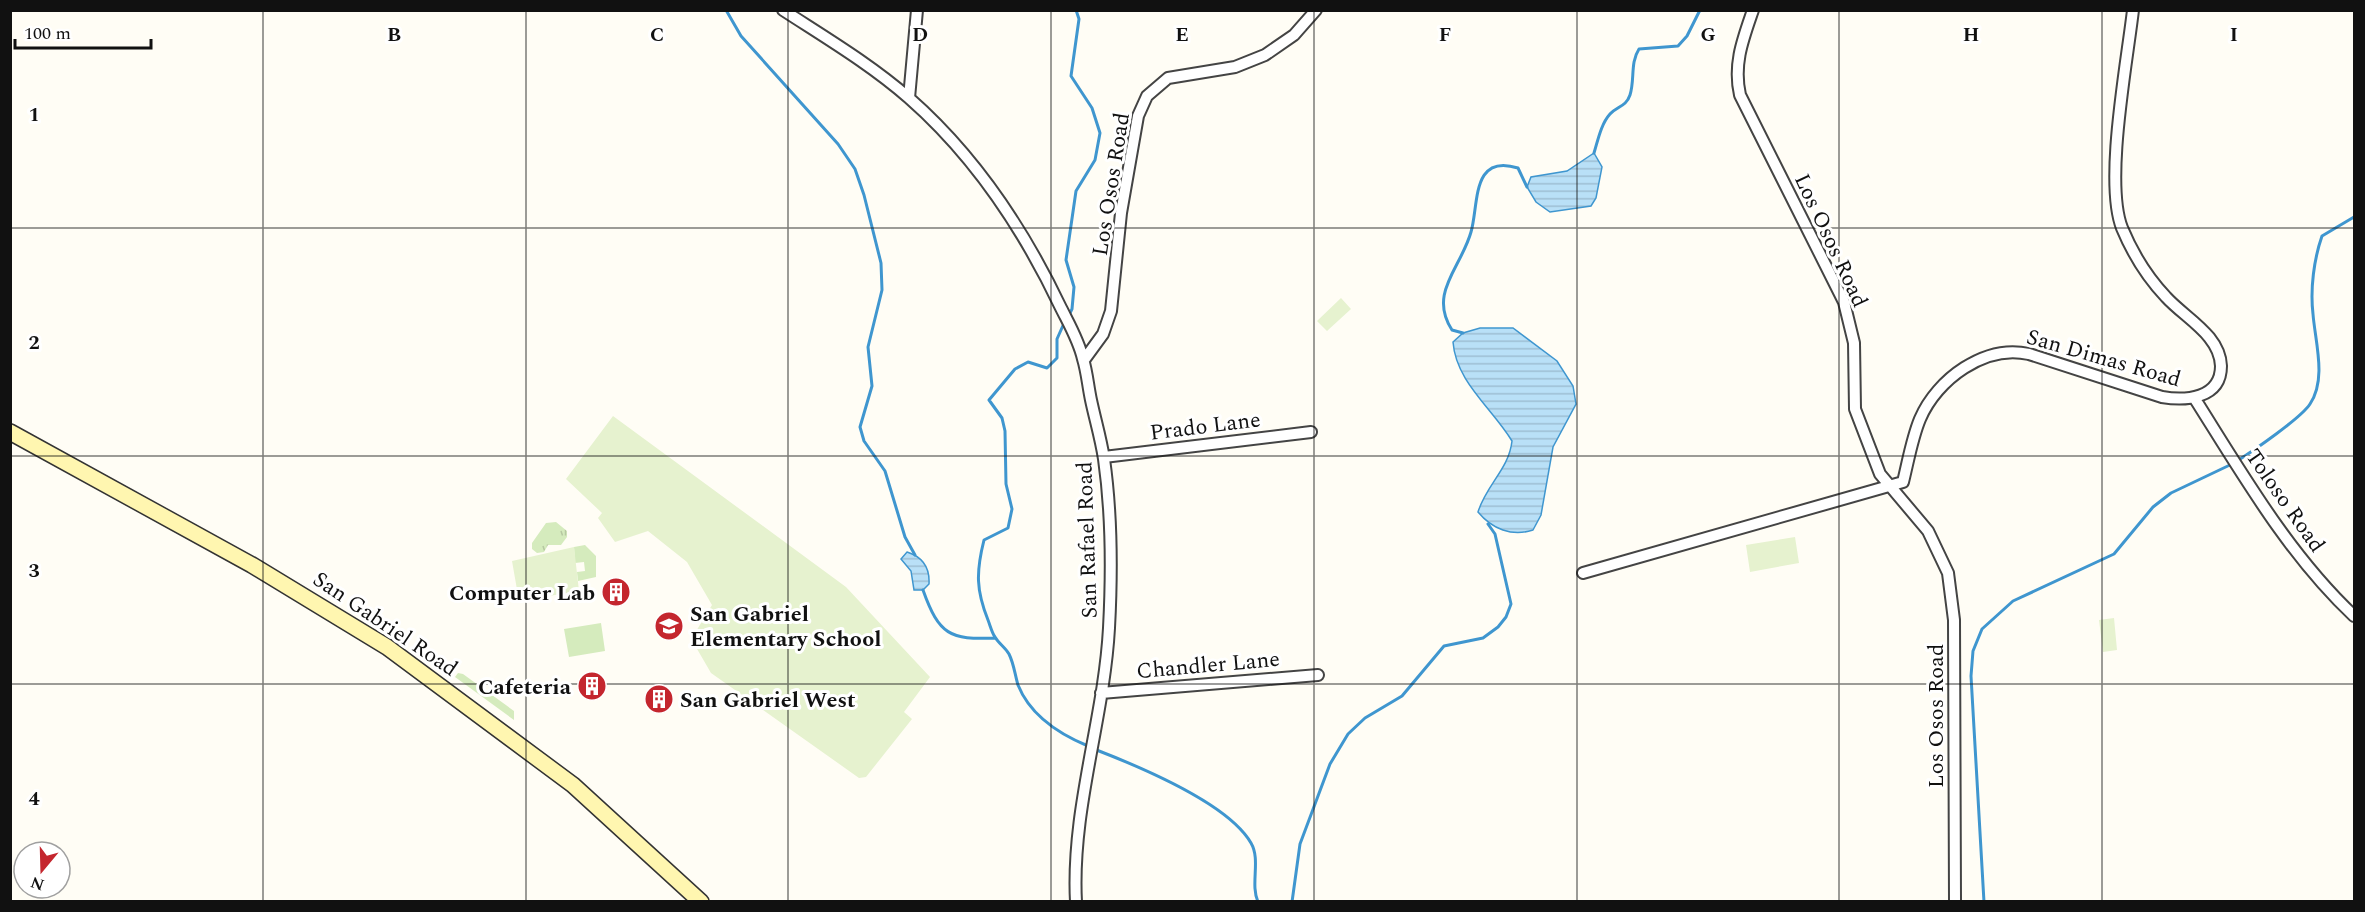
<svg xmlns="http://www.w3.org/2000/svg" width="2365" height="912" viewBox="0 0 2365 912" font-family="Spectral,serif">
<defs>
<pattern id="park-tufts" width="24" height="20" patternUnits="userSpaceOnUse" patternTransform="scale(1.5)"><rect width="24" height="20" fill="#d5ebbd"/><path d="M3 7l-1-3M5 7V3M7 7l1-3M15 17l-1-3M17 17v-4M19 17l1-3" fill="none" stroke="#b6c8a1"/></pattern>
<pattern id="water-rules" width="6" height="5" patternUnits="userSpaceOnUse" patternTransform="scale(1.5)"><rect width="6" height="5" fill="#b9e0f7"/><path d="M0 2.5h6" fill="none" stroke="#9ebfd3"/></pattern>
</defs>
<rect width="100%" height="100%" fill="#fffdf5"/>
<path fill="#d5ebbd" d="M585,545L596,556V577L578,581L577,572L585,571L584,562L575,563L574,547Z
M601,623L605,651L569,657L564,629Z
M458,673L463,674L514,711V720L455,677Z"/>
<path fill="url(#park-tufts)" d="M556,522L567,531V537L561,545H548L544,552L537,553L532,549V543L546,523Z"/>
<path fill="#e6f2cf" d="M1341,298L1351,309L1327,331L1317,321Z
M613,416L846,587L930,677L904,712L912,719L866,777L859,778L711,673L693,642L695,633L712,605L687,562L648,531L615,542L598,518L602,513L566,479Z
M1795,537L1799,563L1750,572L1746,545Z
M574,547L579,591L519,601L512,561Z
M2114,618L2117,650L2103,652L2099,620Z"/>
<path fill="url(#water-rules)" stroke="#3f96cf" stroke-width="1.5" d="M1594,153L1602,167L1596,198L1591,206L1550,212L1536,202L1527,187L1531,177L1567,171Z
M1480,328H1513L1557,361L1573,386L1576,404L1553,447L1541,515L1533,530C1512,537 1492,529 1478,512C1486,485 1509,469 1512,441C1492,408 1456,382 1453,342L1463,333Z
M907,552C923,557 930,567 929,584L923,590H914L911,571L901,559Z"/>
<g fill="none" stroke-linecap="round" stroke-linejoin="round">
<path stroke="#3f96cf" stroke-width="3" d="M726,10L741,36L838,144L855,169L864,195L881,263L882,290L868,347L872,386L860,427L864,441L885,471L905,537L915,555
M1594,153C1598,140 1601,124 1610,114C1617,106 1626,107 1630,95C1635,79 1630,63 1639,49L1678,46L1687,36L1700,10
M1069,315L1072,309L1074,287L1066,260L1076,191L1095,160L1100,133L1092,108L1071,76L1079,19L1076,10
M1065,321L1057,339V358L1047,368L1028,362L1015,369L989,400L1002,418L1005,431L1006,484L1012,509L1008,528L984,540C976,572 976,590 988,620C990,625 992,633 995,637C999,644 1005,647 1009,654C1014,664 1015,675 1018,685C1030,715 1059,734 1088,746
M1463,333L1452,330C1428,293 1461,268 1471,232C1479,205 1471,153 1518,168L1527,187
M2237,461C2253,451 2301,418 2310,404C2327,379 2315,341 2313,314C2310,289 2314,259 2322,236L2354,217
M923,590C939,635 950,640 995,638
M1094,749C1138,766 1228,803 1251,843C1261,860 1250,884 1258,902
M1292,902L1300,844L1330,764L1348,734L1365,718L1402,696L1444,646L1483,638L1498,627L1506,617L1511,604L1495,534L1488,524
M1984,902L1971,676L1973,651L1982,629L2013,601L2114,554L2153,507L2171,493L2232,464"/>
<g stroke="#444" stroke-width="14">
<path id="street" d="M783,10C826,38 870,64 909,98C974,155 1024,230 1061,308C1069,324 1079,341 1083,359C1087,372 1088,386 1091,400C1095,419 1101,439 1104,459C1112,515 1112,572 1109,628C1104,720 1071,809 1076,902
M1753,10C1743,39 1733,64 1740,95L1844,302L1854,343L1855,409L1880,474L1928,531L1948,573L1954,620L1955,902
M909,98L917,10
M1084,360L1103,334L1111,311L1121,213L1138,116L1147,96L1168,78L1235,67L1265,55L1294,35L1316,10
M2195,399C2243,475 2289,555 2354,616
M1104,457L1311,432
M1583,573L1903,482C1908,462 1912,438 1920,419C1937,379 1985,344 2029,354L2162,397C2185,401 2221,399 2221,366C2220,335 2185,318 2166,297C2148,278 2132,252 2122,228C2104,182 2127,63 2133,10
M1101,693L1318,675"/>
</g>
<g stroke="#333" stroke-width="18">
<path id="secondary" d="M10,432L252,565L387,647L573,785L701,902"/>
</g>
<use href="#street" stroke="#fff" stroke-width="10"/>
<use href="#secondary" stroke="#fff6b0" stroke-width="15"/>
</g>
<path fill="none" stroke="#111" stroke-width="1.5" stroke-opacity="0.55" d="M263,10V902M526,10V902M788,10V902M1051,10V902M1314,10V902M1577,10V902M1839,10V902M2102,10V902M10,228H2354M10,456H2354M10,684H2354"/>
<defs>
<g id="building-disc" transform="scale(1.5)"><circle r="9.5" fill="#c4262e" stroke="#fff"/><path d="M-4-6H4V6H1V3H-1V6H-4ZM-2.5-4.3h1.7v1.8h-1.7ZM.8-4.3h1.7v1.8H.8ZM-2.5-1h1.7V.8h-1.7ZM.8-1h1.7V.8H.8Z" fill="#fff"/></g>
<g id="school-disc" transform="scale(1.5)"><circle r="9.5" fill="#c4262e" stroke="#fff"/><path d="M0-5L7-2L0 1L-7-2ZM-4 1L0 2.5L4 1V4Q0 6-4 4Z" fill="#fff"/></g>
</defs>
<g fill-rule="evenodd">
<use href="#building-disc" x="616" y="592"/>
<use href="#school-disc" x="669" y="626"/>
<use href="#building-disc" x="592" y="686"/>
<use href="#building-disc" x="659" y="699"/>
</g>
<g text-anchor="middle" stroke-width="6" stroke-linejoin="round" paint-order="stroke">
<g font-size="22" fill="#111" stroke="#fff">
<text transform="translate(1110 184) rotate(-81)" y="8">Los Osos Road</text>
<text transform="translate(1832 240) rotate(65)" y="8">Los Osos Road</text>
<text transform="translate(2104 357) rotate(16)" y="8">San Dimas Road</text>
<text transform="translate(1205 425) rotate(-7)" y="8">Prado Lane</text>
<text transform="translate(2286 500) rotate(55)" y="8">Toloso Road</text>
<text transform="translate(1086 540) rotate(-92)" y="8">San Rafael Road</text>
<text transform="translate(386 623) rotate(34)" y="8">San Gabriel Road</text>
<text transform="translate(1208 664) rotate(-5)" y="8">Chandler Lane</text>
<text transform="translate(1935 716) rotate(-90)" y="8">Los Osos Road</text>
</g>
<g font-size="22" font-weight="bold" fill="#111" stroke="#fff" text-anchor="end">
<text x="595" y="600">Computer Lab</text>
<text x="690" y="621" text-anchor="start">San Gabriel<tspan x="690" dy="25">Elementary School</tspan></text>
<text x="571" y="694">Cafeteria</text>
<text x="680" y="707" text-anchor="start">San Gabriel West</text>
</g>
</g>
<g font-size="20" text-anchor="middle" font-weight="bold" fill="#111" stroke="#fff" stroke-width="6" stroke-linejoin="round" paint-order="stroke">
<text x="394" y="41">B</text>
<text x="657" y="41">C</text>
<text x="920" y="41">D</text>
<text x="1182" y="41">E</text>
<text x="1445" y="41">F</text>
<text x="1708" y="41">G</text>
<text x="1971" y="41">H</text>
<text x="2234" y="41">I</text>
<text x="34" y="121">1</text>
<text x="34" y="349">2</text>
<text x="34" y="577">3</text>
<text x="34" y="805">4</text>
</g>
<rect width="2365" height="912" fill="none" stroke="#111111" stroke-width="24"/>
<g transform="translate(42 870) rotate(199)"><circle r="28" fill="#ffffff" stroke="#a0a0a0" stroke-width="1.5"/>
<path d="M0-4.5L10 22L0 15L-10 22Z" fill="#c4262e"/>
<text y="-9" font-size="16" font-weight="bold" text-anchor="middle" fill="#111111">N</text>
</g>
<path d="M15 39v9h136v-9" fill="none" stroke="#111111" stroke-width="3"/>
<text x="24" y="39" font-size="18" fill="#111111" stroke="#ffffff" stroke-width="4.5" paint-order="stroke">100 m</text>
</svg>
